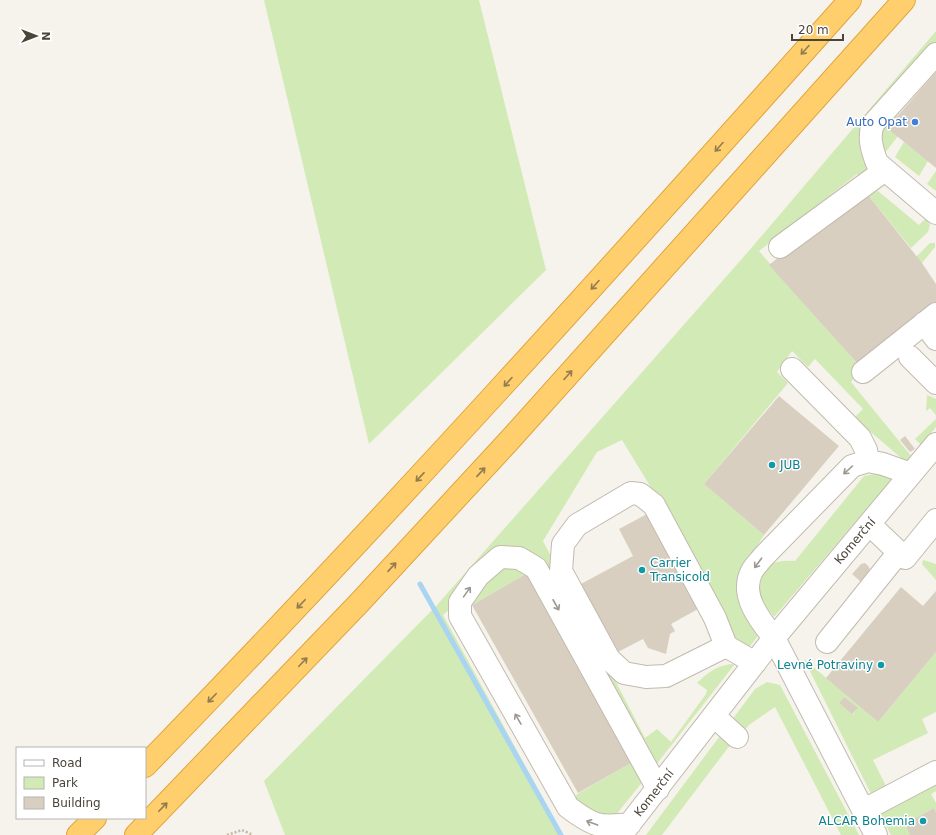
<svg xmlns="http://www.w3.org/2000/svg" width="936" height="835" viewBox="0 0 936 835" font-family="'DejaVu Sans',sans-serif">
<rect width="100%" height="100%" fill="#f6f3ec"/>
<path fill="#d2eab5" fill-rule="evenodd" d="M264,0H479L546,270L369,444Z
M936,31V43L871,118L870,172L864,181L857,174L759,251L859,365L858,373L851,382L912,457L907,463L859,422L855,417L863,409L815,359L808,367L792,351L777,372L788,383L704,484L764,535L743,568L761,632L747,650L736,641L653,491L622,440L597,452L543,541L645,738L657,729L671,742L706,694L707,690L697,683C708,672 719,664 735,664L652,770L522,549L443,615L563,835H285L264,781L437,605L747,253Z
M890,111L898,117V136L881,158L878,125Z
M904,142L928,161L919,176L895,157Z
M936,171V191L927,184Z
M878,191L919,225L926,218L930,225L928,232L911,248L868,195Z
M930,243H935V247L922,263L916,257Z
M927,395L936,399V415L930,408L926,411Z
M936,419V427L921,445L915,439Z
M881,473L894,477L774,617L758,597C761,570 764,559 795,561L864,476Z
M923,560L936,564V580L922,564Z
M502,567L518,568L526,574L472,605L471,599L486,577Z
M936,652V712L922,719L928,733L873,760L887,788L871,794L804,659L878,722ZM844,697L857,708L853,714L839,703Z
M767,682L780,685L859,835H841L775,707L749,725L727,749L662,835H646L755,689Z
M633,762L644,780L611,821L572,799L579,793Z
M936,783V791L931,794L936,803V812L934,808L905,824L910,835H891L880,814Z"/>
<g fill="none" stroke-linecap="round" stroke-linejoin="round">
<path stroke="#a9d4f2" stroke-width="5" d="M420,584L561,835"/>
</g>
<path fill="#d8cfc1" d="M936,72V168L887,128Z
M859,193L868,195L922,263L936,284V302L859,365L769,265Z
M779,396L839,446L764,535L704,484Z
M905,436L915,449L910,452L900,440Z
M647,514L698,609L671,624L675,631L670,634L666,654L648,648L643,639L616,653L579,585L633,556L619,529Z
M865,563L869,567L870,571L861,582L852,574L861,564Z
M526,574L633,762L578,793L472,605Z
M901,587L923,606L936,591V652L878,722L826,678Z
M844,697L858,708L852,714L839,703Z
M934,808L936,812V835H910L905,824Z"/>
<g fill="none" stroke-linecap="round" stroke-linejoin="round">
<g stroke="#c2bbae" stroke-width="24">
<path id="minor" d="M936,54L873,124C868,137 872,150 877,163L936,213
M780,247L885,170
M924,323L936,339
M910,357L936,383
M792,369L860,438L866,450L868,461
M863,372L936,314
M869,524L905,558L936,520
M827,642L899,552
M726,646L715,618L654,505L640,494L631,493L577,525L563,544L561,571L609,659L624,673L646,677L666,676L726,646L755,663
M714,716L737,737
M864,810L936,772
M630,824C599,828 593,826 568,807L460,616V602L478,576L500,557L519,558L536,568L658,789
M621,835L774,638L936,444
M876,835L774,638C760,620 739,595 752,571C755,566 760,561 763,557L852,466L868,461L883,464L911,474"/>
</g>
<g stroke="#e0a43c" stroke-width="24">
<path id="highway" d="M145,766C387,517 619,259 850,0
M78,835L95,818
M136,835L360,602L507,443L904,0"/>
</g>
<path stroke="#c4b79f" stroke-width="2.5" stroke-dasharray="2 2" stroke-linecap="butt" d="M227,835L242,830L253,835"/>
<use href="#minor" stroke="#fff" stroke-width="22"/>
<use href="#highway" stroke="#ffcf6e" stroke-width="22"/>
</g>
<defs><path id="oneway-shaft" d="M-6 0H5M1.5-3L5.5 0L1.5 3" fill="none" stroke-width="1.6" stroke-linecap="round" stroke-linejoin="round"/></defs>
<g stroke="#937c4e">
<use href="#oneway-shaft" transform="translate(805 50) rotate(132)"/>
<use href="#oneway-shaft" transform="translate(719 147) rotate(132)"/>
<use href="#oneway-shaft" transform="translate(595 285) rotate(132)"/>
<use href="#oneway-shaft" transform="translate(568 375) rotate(-48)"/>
<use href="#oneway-shaft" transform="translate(508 382) rotate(132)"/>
<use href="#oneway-shaft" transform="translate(481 472) rotate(-47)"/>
<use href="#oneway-shaft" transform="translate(420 477) rotate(133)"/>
<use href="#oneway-shaft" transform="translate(392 567) rotate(-47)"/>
<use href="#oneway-shaft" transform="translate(301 604) rotate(134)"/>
<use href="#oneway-shaft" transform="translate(303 662) rotate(-46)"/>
<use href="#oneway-shaft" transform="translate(212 698) rotate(134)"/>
<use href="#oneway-shaft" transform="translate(163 807) rotate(-46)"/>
</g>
<g stroke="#9c9892">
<use href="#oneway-shaft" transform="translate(848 470) rotate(138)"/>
<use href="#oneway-shaft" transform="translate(758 563) rotate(127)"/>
<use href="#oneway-shaft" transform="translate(467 592) rotate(-55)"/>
<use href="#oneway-shaft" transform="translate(556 605) rotate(61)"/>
<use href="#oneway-shaft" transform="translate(518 719) rotate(-120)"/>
<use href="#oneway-shaft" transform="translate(592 823) rotate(-160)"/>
</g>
<circle fill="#3f7fe0" stroke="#fff" stroke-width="1.5" cx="915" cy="122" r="4"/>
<g fill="#0f9aa8" stroke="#fff" stroke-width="1.5">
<circle cx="772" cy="465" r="4"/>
<circle cx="642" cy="570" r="4"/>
<circle cx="881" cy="665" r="4"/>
<circle cx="923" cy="821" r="4"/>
</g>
<g text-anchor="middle" stroke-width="3" stroke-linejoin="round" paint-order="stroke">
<g font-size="12" fill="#366cbe" stroke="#fff" text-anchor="end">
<text x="907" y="126">Auto Opat</text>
</g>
<g font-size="12" fill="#0d838f" stroke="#fff" text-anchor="start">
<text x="780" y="469">JUB</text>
<text x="650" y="567">Carrier<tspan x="650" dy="14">Transicold</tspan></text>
<text x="873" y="669" text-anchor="end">Levné Potraviny</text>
<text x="915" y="825" text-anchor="end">ALCAR Bohemia</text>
</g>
<g font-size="12" fill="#4b4439" stroke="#fff">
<text transform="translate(855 541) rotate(-50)" y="4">Komerční</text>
<text transform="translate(654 793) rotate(-52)" y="4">Komerční</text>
</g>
</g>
<rect x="16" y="747" width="130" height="72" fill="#ffffff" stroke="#b7b4b0"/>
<rect x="24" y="760" width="20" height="6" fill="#ffffff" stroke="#b7b4b0"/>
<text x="52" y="767" font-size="12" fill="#4b4439">Road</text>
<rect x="24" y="777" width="20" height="12" fill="#d2eab5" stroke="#b7b4b0"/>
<text x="52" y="787" font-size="12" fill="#4b4439">Park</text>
<rect x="24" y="797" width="20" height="12" fill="#d8cfc1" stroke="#b7b4b0"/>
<text x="52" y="807" font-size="12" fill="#4b4439">Building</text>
<g transform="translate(36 36) rotate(90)" stroke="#ffffff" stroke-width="3" paint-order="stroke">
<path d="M0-3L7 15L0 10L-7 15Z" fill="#4b4439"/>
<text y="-6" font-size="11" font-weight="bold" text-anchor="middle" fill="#4b4439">N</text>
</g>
<path d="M792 34v6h51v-6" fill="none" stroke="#4b4439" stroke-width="2"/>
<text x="798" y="34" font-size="12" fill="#4b4439" stroke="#ffffff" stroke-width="3" paint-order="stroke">20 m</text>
</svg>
